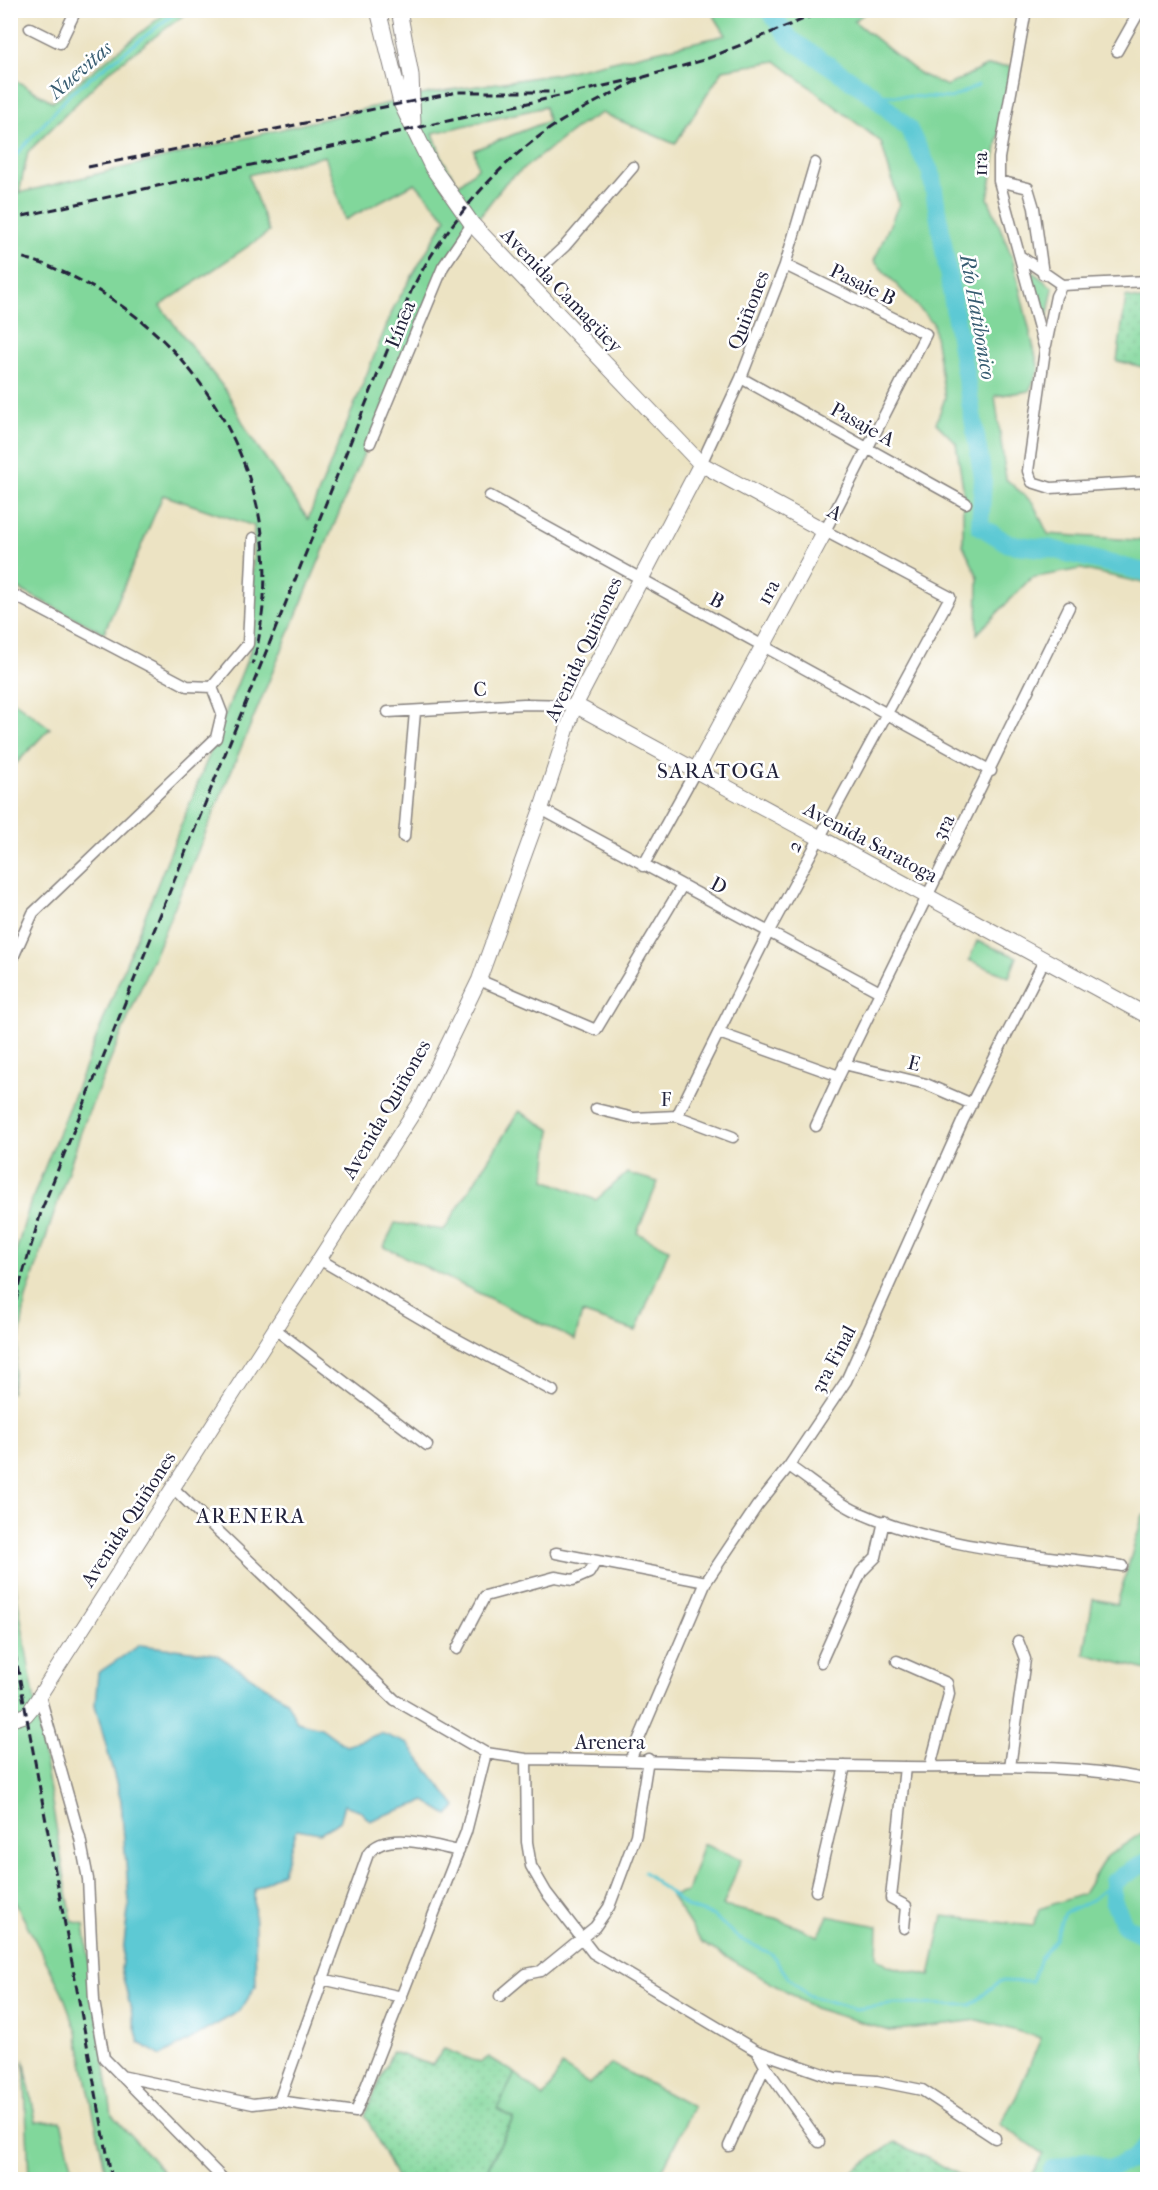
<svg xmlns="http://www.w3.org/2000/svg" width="1158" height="2190" viewBox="0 0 1158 2190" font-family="'IM FELL French Canon',serif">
<defs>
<pattern id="park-dots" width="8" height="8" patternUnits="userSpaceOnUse" patternTransform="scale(1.5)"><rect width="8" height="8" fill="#81d79b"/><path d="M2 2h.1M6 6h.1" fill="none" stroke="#6fb886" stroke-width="1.8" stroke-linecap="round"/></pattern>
</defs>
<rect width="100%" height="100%" fill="#fff"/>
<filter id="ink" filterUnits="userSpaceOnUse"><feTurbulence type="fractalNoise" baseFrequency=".0167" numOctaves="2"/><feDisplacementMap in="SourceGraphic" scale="12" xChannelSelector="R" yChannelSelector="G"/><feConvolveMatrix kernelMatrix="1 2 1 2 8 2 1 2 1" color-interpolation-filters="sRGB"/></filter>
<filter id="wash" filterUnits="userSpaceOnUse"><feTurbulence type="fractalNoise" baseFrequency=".008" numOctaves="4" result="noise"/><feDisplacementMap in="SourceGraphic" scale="24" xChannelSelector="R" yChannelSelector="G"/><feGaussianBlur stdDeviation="1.35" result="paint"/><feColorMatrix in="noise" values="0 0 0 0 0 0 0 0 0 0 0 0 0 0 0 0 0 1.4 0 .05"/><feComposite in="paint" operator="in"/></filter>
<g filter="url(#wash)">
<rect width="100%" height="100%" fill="#ece3c3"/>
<path fill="#81d79b" stroke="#527c6b" stroke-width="1.5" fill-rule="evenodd" d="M168,11H189L108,72L28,152L19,193L430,93L557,74L726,35L711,11H868L854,21L920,74L947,86L986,66H1011L988,198L1012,257L1039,370L1029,391L995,396L1006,479L1033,503L1048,534L1148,541L1147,584L1081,569L1031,578L977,634L978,577L963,545V488L956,443L936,423L945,398L933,323L874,261L899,204L881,142L776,61L723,70L675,144L602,113L582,124L506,182L443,264L83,1126L26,1298L11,1394V1269L29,1207L250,652L254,526L163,495L104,633L11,585L10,77L53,102ZM545,107L548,121L474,150L478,168L458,185L442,158L433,133ZM325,156L345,220L415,183L446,218L394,307L308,519L250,436L227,392L160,306L269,232L248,175Z
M1029,269L1053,288L1045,329Z
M11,699L50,728L11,769H10Z
M977,941L1017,957L1009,977L969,960Z
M519,1111L551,1130L545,1180L596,1200L627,1173L658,1182L637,1233L669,1249L636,1331L582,1313L575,1340L384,1247L395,1223L444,1230Z
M1143,1515H1148L1147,1670L1084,1654L1093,1599L1117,1604Z
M10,1526L17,1596L72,1921L84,1925L112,2115L170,2179H107L77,2032L62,1992L11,1894Z
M1147,1825V2179H1029L1044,2154L1000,2124L1016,2097L1041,2038L978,2020L890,2031L814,2008L702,1943L671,1896L687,1892L703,1844L741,1859L723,1906L776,1918L818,1936L828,1916L878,1926L877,1957L889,1966L930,1976L943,1916L1033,1926L1039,1909L1083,1894L1106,1857L1143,1832Z
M24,2059L36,2122L61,2121L75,2179H29Z
M612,2064L693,2107L658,2179L482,2180L513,2119L497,2109L515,2073L544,2098L562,2066L589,2084Z"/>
<path fill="url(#park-dots)" stroke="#527c6b" stroke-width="1.5" d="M1126,297L1147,301V368L1117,361Z
M444,2049L480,2063L489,2057L515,2073L497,2109L513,2118L482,2179H397L365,2115L392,2052L432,2065Z
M895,2142L968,2179H841Z"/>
<path fill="#5dc9d4" stroke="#407688" stroke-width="1.5" d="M140,1645L216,1654L286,1700L297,1722L321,1728L346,1746L381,1733L408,1744L456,1807L448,1815L425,1801C406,1809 389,1812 370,1821L359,1810L344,1805L339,1822L320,1833L297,1829L283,1872L254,1890L256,1986L240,2011L161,2056L139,2043L121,1969L129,1902L121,1801L95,1705L98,1673Z"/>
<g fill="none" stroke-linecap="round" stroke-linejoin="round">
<path stroke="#5dc9d4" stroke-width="3" d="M873,95L951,98L978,85
M10,162L71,93L179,10
M644,1872L687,1907L714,1916L738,1938L772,1954L787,1976L807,1995L856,2009L896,2004L971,2005L1000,1981L1032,1982L1040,1958L1055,1939L1064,1913L1092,1900L1113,1882
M1052,2170L1053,2180"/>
<path stroke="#5dc9d4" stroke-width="18" d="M769,10L790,39L873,95L908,128L931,173L983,478L980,526L1009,544L1051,549L1148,573
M1148,1861L1113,1882V1900L1125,1926L1148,1937
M1052,2170L1085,2161L1107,2170L1135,2158L1148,2143"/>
</g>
</g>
<g filter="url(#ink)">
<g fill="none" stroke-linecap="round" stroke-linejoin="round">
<g stroke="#87827f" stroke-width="13">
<path id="minor" d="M1026,10L999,158V181L1045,350L1028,471L1032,482L1051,488L1148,482
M30,28L60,43L76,10
M1117,51L1140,10
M999,181L1028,188L1034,208L1043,274
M1020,256L1062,285L1148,281
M526,282L565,246L633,167
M1046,345L1056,296L1062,285
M741,378L966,503
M370,443L443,267L472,224
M701,464L741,378L785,265L815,163
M490,496L991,771
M10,593L187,686L212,687L222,713L216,738L33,913L10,964
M212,687L248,644L253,538
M388,712L524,704L575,705
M541,809L880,992
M404,837L415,712
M643,866L696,770
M479,980L596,1030L682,886
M719,1033L839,1076
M844,1064L926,1084L972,1104
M596,1109L634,1118L677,1116L733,1137
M677,1116L769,931L950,597L825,531L926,334L785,265
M816,1126L839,1076L1069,607
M319,1259L447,1334L553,1391
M275,1329L427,1445
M789,1466C811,1481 834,1501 858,1512C939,1549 1035,1554 1122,1566
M174,1489L395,1700L486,1753L526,1759C652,1760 778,1766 904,1767C984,1768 1066,1763 1145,1779
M556,1553L706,1582
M457,1649L485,1596L555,1577L573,1580L589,1573L596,1561
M897,1661L947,1683L949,1694L930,1767
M821,1662L861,1572L876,1557L884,1521
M40,1696L80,1838L88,1879L94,2001L104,2058L224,2180
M526,1759L527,1842L531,1866L546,1892L593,1953L757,2051L835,2078L877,2081L922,2090L995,2138
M630,1760L706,1582L757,1506L789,1466L846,1381L963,1120L1045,959
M1010,1767L1025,1659L1018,1641
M816,1891L845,1766
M904,1928L906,1906L891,1898L905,1767
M322,1979L402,1997
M500,1996L526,1974L541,1971L595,1927L609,1907L636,1835L648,1759
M757,2051L765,2066L819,2142
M121,2076L253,2104L279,2101L356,2112L466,1832L486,1753
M279,2101L368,1854C386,1829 433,1846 459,1851
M729,2146L765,2066"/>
</g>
<g stroke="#87827f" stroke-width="16">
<path id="tertiary" d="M10,1720L26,1715L31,1709L419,1104L479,980L541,809L575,705"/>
</g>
<g stroke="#87827f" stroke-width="17">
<path id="secondary" d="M378,10L401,103L432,167L472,224L701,464L825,531L696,770
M399,10L411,75L413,123
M701,464L575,705L1148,1016"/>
</g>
<use href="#minor" stroke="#fff" stroke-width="10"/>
<use href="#tertiary" stroke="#fff" stroke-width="14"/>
<use href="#secondary" stroke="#fff" stroke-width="15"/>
<path stroke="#22223b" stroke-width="3" stroke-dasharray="9 4.5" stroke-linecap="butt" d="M88,167L458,92H554
M10,219L644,77L704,60L826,10
M10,255C43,261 74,276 102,293C211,359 280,488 262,615C260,632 258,648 252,664
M10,1326L21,1280L42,1209L412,289C445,225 504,154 567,118C592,103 618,91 644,77
M10,1626L112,2180"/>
</g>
</g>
<g text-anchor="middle" stroke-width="5" stroke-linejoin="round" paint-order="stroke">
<g font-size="20" fill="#22223b" stroke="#fff">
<text transform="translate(980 164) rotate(-89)" y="7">1ra</text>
<text transform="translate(863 284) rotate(26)" y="7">Pasaje B</text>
<text transform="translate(562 290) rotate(46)" y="7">Avenida Camagüey</text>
<text transform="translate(748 310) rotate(-69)" y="7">Quiñones</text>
<text transform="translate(400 324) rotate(-68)" y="7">Línea</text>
<text transform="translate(863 424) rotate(29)" y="7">Pasaje A</text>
<text transform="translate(835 512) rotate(28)" y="7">A</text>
<text transform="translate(768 592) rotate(-62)" y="7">1ra</text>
<text transform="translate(717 600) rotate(29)" y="7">B</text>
<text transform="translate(583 649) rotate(-65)" y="7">Avenida Quiñones</text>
<text transform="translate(480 689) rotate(-5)" y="7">C</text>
<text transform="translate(943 827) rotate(-64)" y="7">3ra</text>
<text transform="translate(871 842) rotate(28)" y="7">Avenida Saratoga</text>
<text transform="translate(794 846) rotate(-62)" y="7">2</text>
<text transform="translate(719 885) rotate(27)" y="7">D</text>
<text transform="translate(914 1063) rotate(14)" y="7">E</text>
<text transform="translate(666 1099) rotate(1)" y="7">F</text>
<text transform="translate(386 1109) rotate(-60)" y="7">Avenida Quiñones</text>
<text transform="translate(833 1359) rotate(-62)" y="7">3ra Final</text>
<text transform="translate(128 1519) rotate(-57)" y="7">Avenida Quiñones</text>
<text x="610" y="1749">Arenera</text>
</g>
<g font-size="21" font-style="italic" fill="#375c71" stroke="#fff">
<text transform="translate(80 70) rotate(-41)" y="7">Nuevitas</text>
<text transform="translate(978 317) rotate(80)" y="7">Río Hatibonico</text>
</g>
<g font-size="21" letter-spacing="1.5" fill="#22223b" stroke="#fff">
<text x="719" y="778">SARATOGA</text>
<text x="251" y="1523">ARENERA</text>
</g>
</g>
<rect width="1158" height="2190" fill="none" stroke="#fff" stroke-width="36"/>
</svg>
